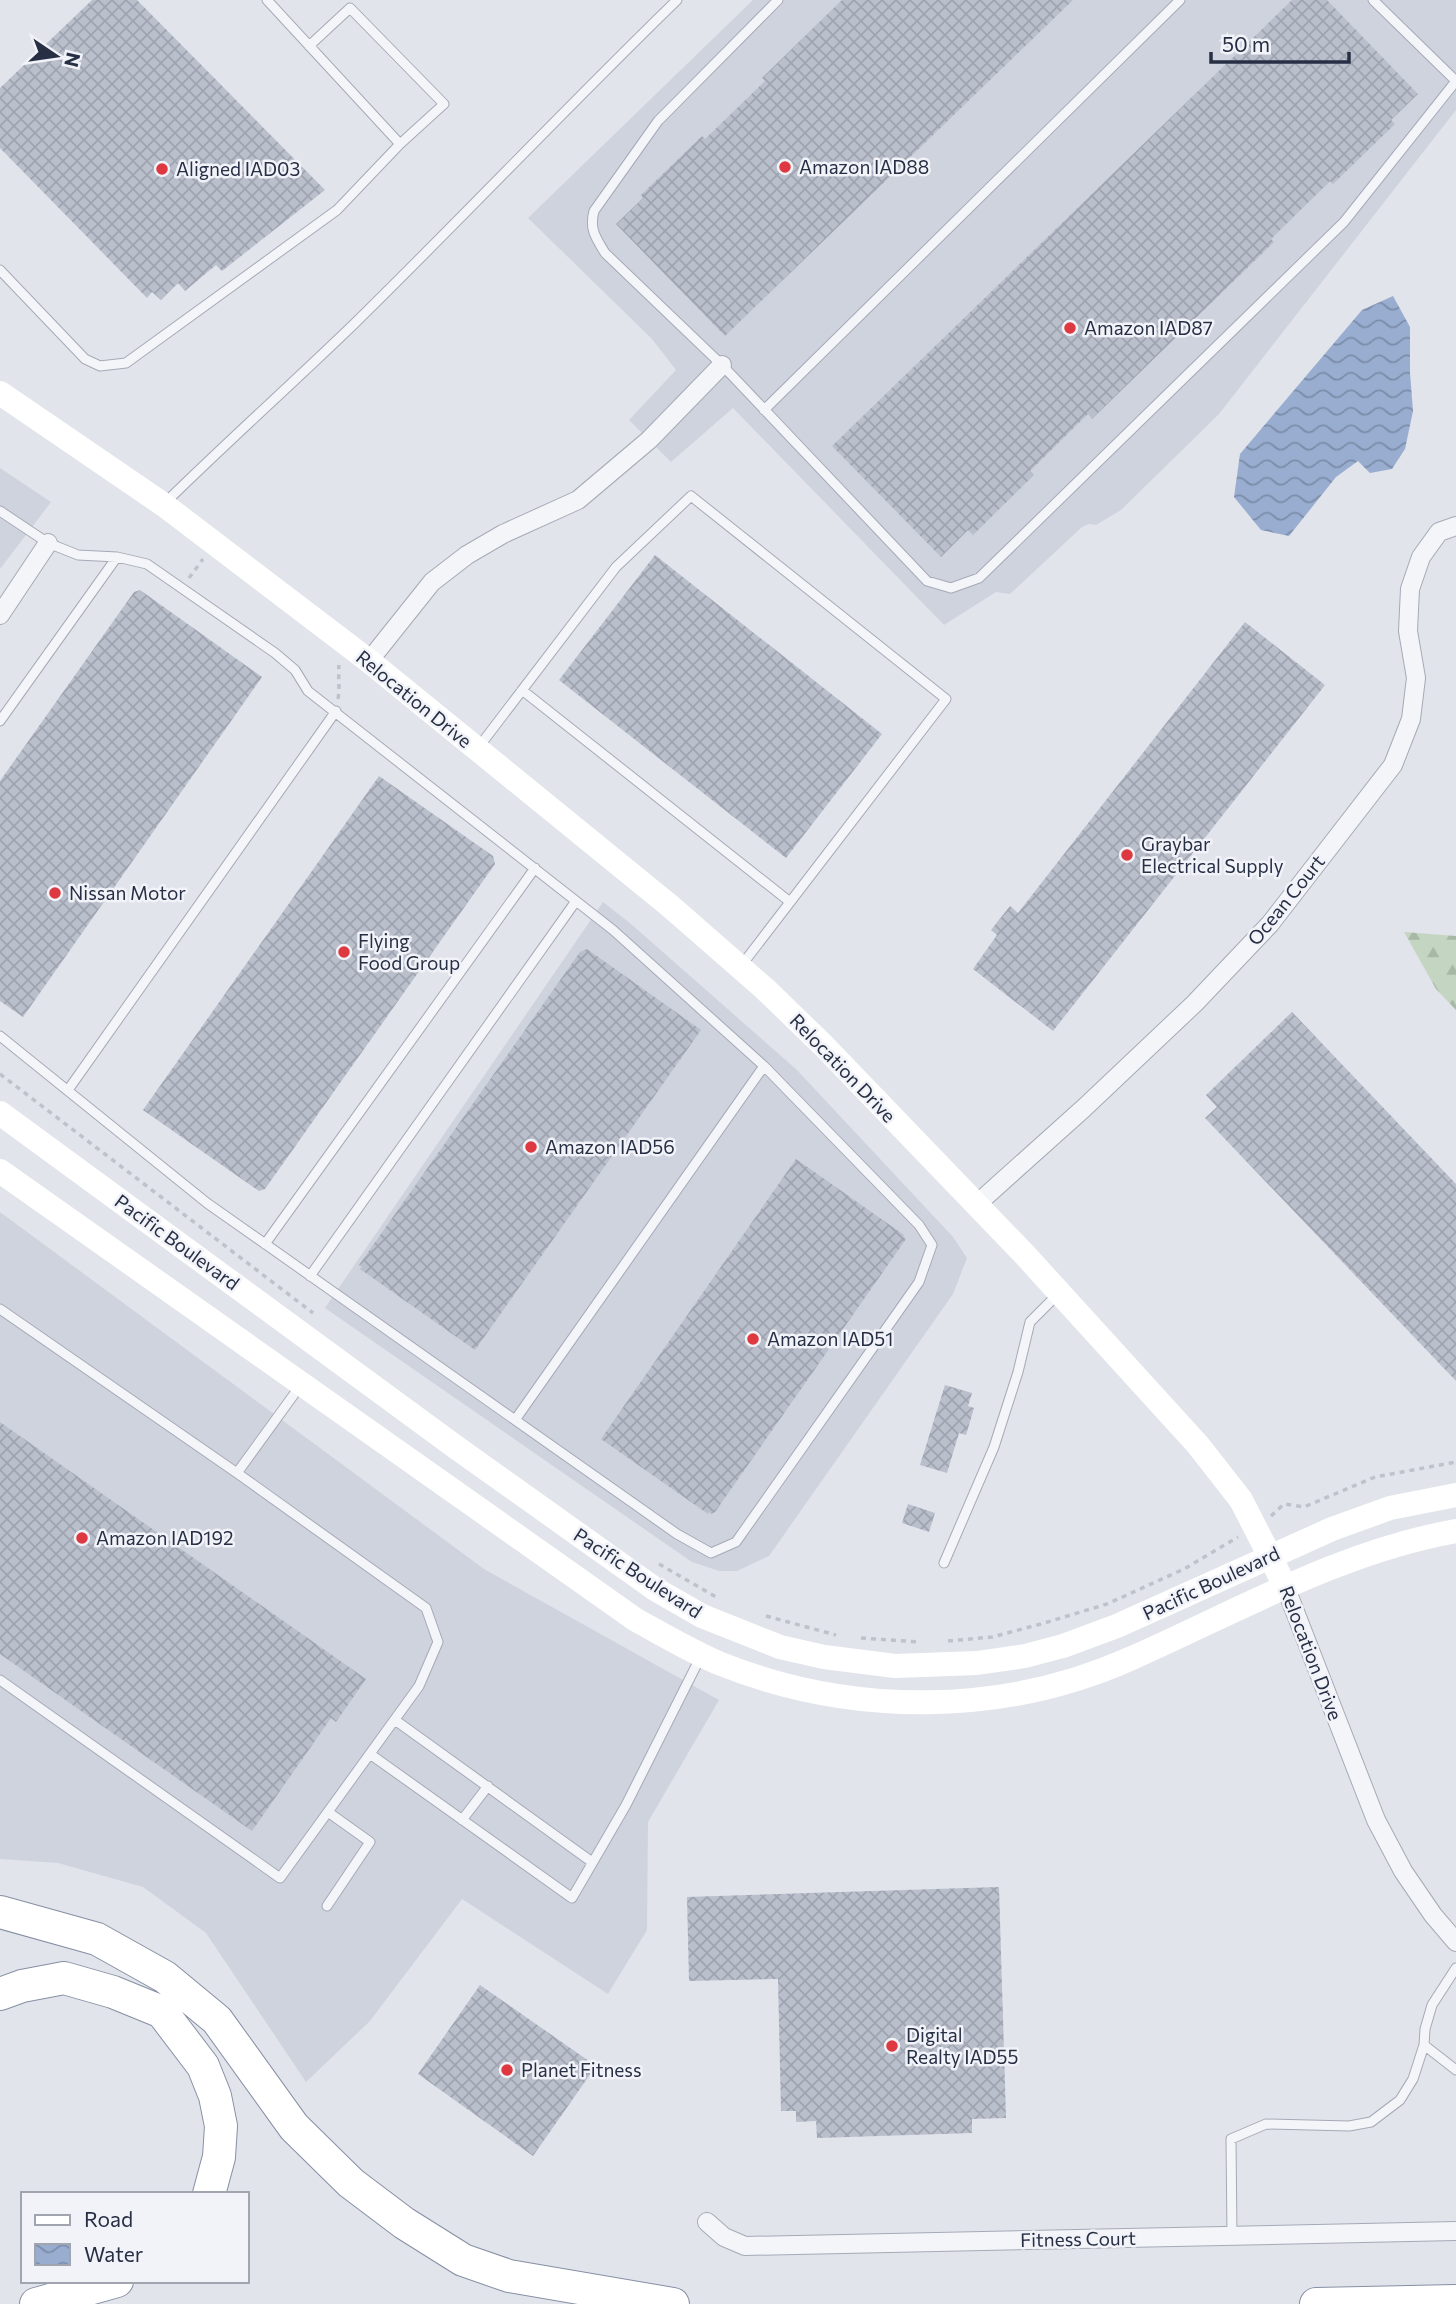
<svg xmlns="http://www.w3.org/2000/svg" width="1456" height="2304" viewBox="0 0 1456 2304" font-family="Commissioner,sans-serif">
<defs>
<pattern id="forest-firs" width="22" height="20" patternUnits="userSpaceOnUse" patternTransform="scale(1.75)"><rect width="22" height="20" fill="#c4d6c1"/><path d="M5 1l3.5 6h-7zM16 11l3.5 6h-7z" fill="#a8b8a7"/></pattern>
<pattern id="water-waves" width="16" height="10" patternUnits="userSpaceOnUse" patternTransform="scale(1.75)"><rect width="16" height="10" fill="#98adcf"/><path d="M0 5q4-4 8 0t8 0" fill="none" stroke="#7c8daa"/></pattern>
<pattern id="building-cross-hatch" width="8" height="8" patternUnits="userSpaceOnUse" patternTransform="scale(1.75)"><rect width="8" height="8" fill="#babfcc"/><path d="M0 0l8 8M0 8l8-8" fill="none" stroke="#a0a4b1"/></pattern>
</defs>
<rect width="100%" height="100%" fill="#e1e4eb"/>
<path fill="#cfd3de" d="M753,0H1456V110L1219,414L1121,510L1096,525L1089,524L1082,527L1010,594L996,592L944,625L733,408L671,462L629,420L676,370L652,339L528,218Z
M0,468L51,502L0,569Z
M603,902L631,924L797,1070L953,1237L967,1258L953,1294L769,1556L737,1571H719L692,1562L325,1308Z
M0,1212L484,1569L719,1700L648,1822L647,1930L608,1994L462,1899L370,2021L306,2082L206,1933L143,1887L58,1863L0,1859Z"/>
<path fill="url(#forest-firs)" d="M1404,932L1456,936V1010L1436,989Z"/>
<path fill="url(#water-waves)" d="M1393,296L1410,327V373L1413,411L1405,449L1392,469L1370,473L1358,461L1336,477L1289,536L1261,530L1234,497L1240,454L1362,310Z"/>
<path fill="url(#building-cross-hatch)" d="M92,0H137L325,190L222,271L216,265L185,291L178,283L161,300L152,292L147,298L0,148V88Z
M842,0H1073L725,336L616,224L643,198L641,195L702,136L705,139L765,81L762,78Z
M1292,0H1327L1418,94L1391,120L1395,124L1333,184L1330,181L1271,239L1274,242L1092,419L1088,414L1030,471L1034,475L973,535L968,530L941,557L832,446Z
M655,555L882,734L786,858L559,680Z
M140,590L262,677L23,1017L0,1001V781L134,592Z
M1245,622L1325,685L1053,1031L973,969L997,935L991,930L1010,906L1018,913Z
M379,776L493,856L495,864L265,1189L259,1191L143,1110Z
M587,949L701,1030L475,1350L360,1269L362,1267L359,1265L580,952Z
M1292,1012L1456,1184V1381L1205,1118L1217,1107L1206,1095Z
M796,1159L904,1235L903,1237L906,1239L715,1512L711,1514L709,1512L708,1514L601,1439Z
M945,1385L972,1393L968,1406L974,1408L966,1435L959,1433L947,1473L920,1465Z
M0,1422L366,1679L336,1722L331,1718L252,1831L0,1654Z
M908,1504L935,1513L929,1532L902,1523Z
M999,1887L1006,2118L972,2119V2133L817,2138L816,2121L796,2122V2111H781L778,1979L689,1981L687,1897Z
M480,1985L596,2066L533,2156L418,2074Z"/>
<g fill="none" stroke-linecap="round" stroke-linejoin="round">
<g stroke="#a5aab6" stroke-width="11">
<path id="lane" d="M267,0L400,144
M778,0L658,121L594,211C589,229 596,238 605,253L722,365L927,581L951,588L979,578L1344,222L1456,81
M1373,0L1456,81
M0,270L85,359L100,366L126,363L337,210L400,144L444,104L350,8L309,46
M764,410L1180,0
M165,503C227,442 292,384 354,324C463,217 568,106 677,0
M0,511L48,543L78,555L117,557L147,564L275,653L295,670L308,691L613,930L764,1066L919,1225L932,1245L919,1282L736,1542L711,1553L677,1534L207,1203L0,1036
M522,690L790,902
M0,721L117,557
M478,748L616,567L691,496L946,699L741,966
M68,1090L336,711
M265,1244L535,868
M310,1276L576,901
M0,1309L237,1473L426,1608L438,1642L419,1686L280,1878L0,1680
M515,1420L764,1066
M237,1473L300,1386
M944,1563L994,1447L1018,1372L1030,1322L1058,1294
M395,1720L592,1862
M370,1754L572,1898L626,1805L701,1656
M462,1820L488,1786
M327,1906L370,1842L328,1812
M1424,2045L1456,2070
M1232,2236L1231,2139L1266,2124L1349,2126L1371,2122L1400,2100L1413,2079L1424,2045L1425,2029L1432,2005L1456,1968"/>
</g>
<g stroke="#a5aab6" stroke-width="20">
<path id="street" d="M0,615L48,543
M369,661L432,582L467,555L503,534L578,500L649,440L722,365
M977,1204L1084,1108L1195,1003L1270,924L1393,765L1411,719L1416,678L1408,631L1410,589L1421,557L1439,532L1456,526
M1285,1586L1376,1820L1403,1871L1433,1915L1456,1942
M707,2222L724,2237L745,2246L1456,2231"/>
</g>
<g stroke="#868fa4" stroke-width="34">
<path id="highway" d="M0,1912L97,1939L165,1977L217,2020L294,2127L351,2183L404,2223L463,2260L509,2276L673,2304
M0,1994L22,1986L64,1978L113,1992L162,2012L203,2066L215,2096L221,2126L219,2157L209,2194
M36,2304L117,2281
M1316,2304L1456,2301"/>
</g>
<path stroke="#bfc2ca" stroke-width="3.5" stroke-dasharray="5 5" stroke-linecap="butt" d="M189,578L203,559
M338,699C340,687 338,677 339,665
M0,1074L313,1313
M1271,1516L1284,1504L1304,1507L1375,1477L1456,1462
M659,1564L716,1597
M766,1616L836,1635
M861,1638L919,1642
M948,1641L992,1637L1041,1624L1107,1604L1184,1569L1238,1537"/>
<use href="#lane" stroke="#f4f5f9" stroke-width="9"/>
<use href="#street" stroke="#f4f5f9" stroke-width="18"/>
<path stroke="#fff" stroke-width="24" d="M0,393L164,505L369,661L670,906L765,989L823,1045L1026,1256L1198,1445L1241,1500L1285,1586
M0,1113L457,1448L655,1589L702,1616L780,1647L824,1657L895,1666L977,1663L1025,1656L1063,1646L1117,1626L1332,1529L1390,1508L1456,1495
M0,1171L636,1620C664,1635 692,1652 721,1664C852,1716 1003,1716 1132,1658C1238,1611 1342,1551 1456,1531"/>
<use href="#highway" stroke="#fff" stroke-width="32"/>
</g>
<g fill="#de3840" stroke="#f1f3f8" stroke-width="2.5">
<circle cx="785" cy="167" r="7"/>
<circle cx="162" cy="169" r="7"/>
<circle cx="1070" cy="328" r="7"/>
<circle cx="1127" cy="855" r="7"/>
<circle cx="55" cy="893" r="7"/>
<circle cx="344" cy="952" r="7"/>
<circle cx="531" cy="1147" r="7"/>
<circle cx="753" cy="1339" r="7"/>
<circle cx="82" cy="1538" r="7"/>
<circle cx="892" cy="2046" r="7"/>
<circle cx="507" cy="2070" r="7"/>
</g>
<g text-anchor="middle" stroke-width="5" stroke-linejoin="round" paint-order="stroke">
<g font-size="19" fill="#272f45" stroke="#f1f3f8" text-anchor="start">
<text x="799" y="174">Amazon IAD88</text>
<text x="176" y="176">Aligned IAD03</text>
<text x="1084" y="335">Amazon IAD87</text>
<text x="1141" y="851">Graybar<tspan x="1141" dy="22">Electrical Supply</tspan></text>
<text x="69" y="900">Nissan Motor</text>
<text x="358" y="948">Flying<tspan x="358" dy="22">Food Group</tspan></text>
<text x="545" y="1154">Amazon IAD56</text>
<text x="767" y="1346">Amazon IAD51</text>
<text x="96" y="1545">Amazon IAD192</text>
<text x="906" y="2042">Digital<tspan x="906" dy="22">Realty IAD55</tspan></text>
<text x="521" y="2077">Planet Fitness</text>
</g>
<g font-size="19" fill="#272f45" stroke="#f1f3f8">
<text transform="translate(414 699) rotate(39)" y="7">Relocation Drive</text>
<text transform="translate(1286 900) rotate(-51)" y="7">Ocean Court</text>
<text transform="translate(843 1068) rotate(46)" y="7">Relocation Drive</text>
<text transform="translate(177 1242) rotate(36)" y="7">Pacific Boulevard</text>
<text transform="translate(638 1573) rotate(33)" y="7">Pacific Boulevard</text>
<text transform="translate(1211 1583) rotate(-25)" y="7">Pacific Boulevard</text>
<text transform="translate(1311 1653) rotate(69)" y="7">Relocation Drive</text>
<text transform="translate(1078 2239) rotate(-1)" y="7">Fitness Court</text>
</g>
</g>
<rect x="21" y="2192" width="228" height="91" fill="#f1f3f8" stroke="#a0a5b0" stroke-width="2"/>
<rect x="35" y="2215" width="35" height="10" fill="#ffffff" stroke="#a0a5b0" stroke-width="2"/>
<text x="84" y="2227" font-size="21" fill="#272f45">Road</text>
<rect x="35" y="2244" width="35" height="21" fill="url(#water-waves)" stroke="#a0a5b0" stroke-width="2"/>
<text x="84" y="2262" font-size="21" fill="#272f45">Water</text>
<g transform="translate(56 56) rotate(103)" stroke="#f1f3f8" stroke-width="5" paint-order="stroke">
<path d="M0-5L12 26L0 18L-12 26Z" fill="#272f45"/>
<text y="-10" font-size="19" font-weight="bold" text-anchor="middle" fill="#272f45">N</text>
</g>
<path d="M1211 52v10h138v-10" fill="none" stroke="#272f45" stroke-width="3.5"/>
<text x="1222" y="52" font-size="21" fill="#272f45" stroke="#f1f3f8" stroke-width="5" paint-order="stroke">50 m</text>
</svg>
